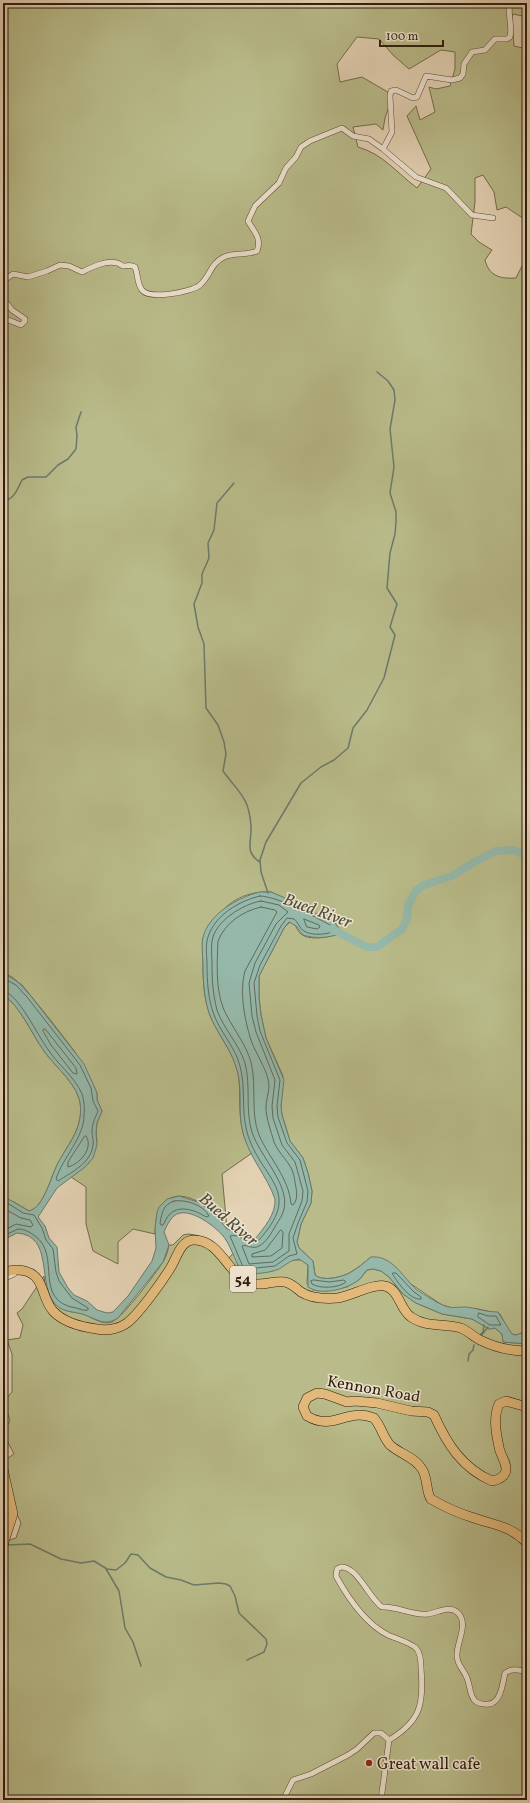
<svg xmlns="http://www.w3.org/2000/svg" width="530" height="1803" viewBox="0 0 530 1803" font-family="Vollkorn,serif">
<rect width="100%" height="100%" fill="#e4d2b4"/>
<filter id="stains"><feTurbulence type="fractalNoise" baseFrequency=".005" numOctaves="4"/><feColorMatrix values="0 0 0 0 .2 0 0 0 0 .09 0 0 0 0 .02 0 0 0 .5 -.17"/></filter>
<radialGradient id="worn" r=".72"><stop offset=".6" stop-color="#630" stop-opacity="0"/><stop offset="1" stop-color="#630" stop-opacity=".3"/></radialGradient>
<path fill="#b9bb8a" stroke="#736c4b" fill-rule="evenodd" d="M3,3H527V17L513,14L512,18L514,46L527,49V221L506,207L497,210L494,192L483,175L475,178V202L471,234L479,242L492,250L485,260C489,276 500,279 516,278L527,256V1331C522,1334 515,1337 510,1333L500,1314L478,1309L452,1308L442,1305L371,1257C365,1262 358,1268 351,1272C343,1277 323,1282 315,1275L313,1261L299,1248L297,1242L301,1224L311,1203L312,1191L308,1173L303,1158L290,1141L282,1115L281,1106L283,1076L266,1038L261,1015L259,997V976L284,928L290,922C296,923 296,929 300,933C308,942 333,937 341,932L335,923L271,892C251,891 232,898 220,914C216,921 205,931 203,939C202,947 203,955 203,963C203,983 204,1004 213,1022C220,1037 230,1049 236,1065C242,1083 238,1103 241,1122C242,1133 247,1143 252,1153L222,1174L227,1229C220,1224 217,1216 211,1211C182,1186 155,1192 155,1234L133,1229L118,1242V1264L93,1251L86,1224V1187L71,1177L89,1163L97,1140L96,1133L97,1123L102,1111L97,1100V1093L75,1052L52,1022L23,986L12,977L3,973ZM357,37L379,39L393,55L409,69L441,50L455,52V69L450,86L436,89L429,87L435,112L420,120L416,106L407,116L431,169L417,188C397,173 383,154 358,147L353,127L376,124L383,130L385,118L393,95L362,77L340,82L337,64Z
M3,994C22,1009 30,1031 44,1051C53,1064 74,1082 78,1096C81,1102 81,1111 80,1118C77,1138 61,1153 54,1172C49,1184 42,1208 29,1211L14,1202L3,1199Z
M188,1234C206,1235 217,1246 229,1258L234,1252L239,1269L246,1273L272,1271L291,1260H302L308,1265L307,1284L313,1290L337,1289L347,1287L360,1279L367,1270L373,1269L381,1271L389,1277L403,1294L416,1303L442,1314L472,1319L489,1329L495,1328L502,1334L503,1342L527,1344V1800H3V1542L16,1538L21,1523L16,1512L5,1460L14,1454L3,1433L10,1421L4,1401L12,1392V1354L7,1340L20,1338L23,1325L17,1313L22,1309L44,1276C45,1289 52,1306 65,1310C72,1313 79,1312 86,1315C94,1319 103,1325 112,1322C124,1316 155,1274 163,1262C166,1257 168,1251 169,1245H173L183,1235Z"/>
<path fill="#95b8aa" stroke="#6b7a6b" d="M260,892H271L283,897L335,923L342,933C329,938 316,939 303,935L296,926L289,922L284,928L259,976V997L261,1015L266,1038L284,1080L281,1106L282,1115L290,1141L303,1158L308,1173L312,1191L311,1203L301,1224L297,1242L299,1248L313,1261L315,1275C323,1282 343,1277 351,1272C358,1268 365,1262 371,1257C393,1255 403,1278 417,1290C425,1295 435,1302 443,1305C451,1309 457,1307 465,1307C477,1308 485,1312 498,1312L512,1334L516,1335L527,1331V1344L503,1342L502,1334L495,1328L489,1329L472,1319L442,1314L416,1303L403,1294L389,1277L381,1271L373,1269L367,1270C363,1274 361,1279 356,1282C345,1289 321,1296 308,1287V1265L299,1259C290,1260 286,1265 279,1269C270,1273 253,1275 243,1272C238,1269 231,1247 226,1240C219,1228 187,1204 174,1216C170,1219 166,1227 164,1232L169,1245L163,1262L118,1318C105,1326 98,1320 85,1315C75,1311 64,1313 56,1305C36,1285 55,1236 17,1233L3,1240V1199L10,1200L29,1211C42,1208 49,1184 54,1172C61,1153 77,1138 80,1118C81,1111 81,1102 78,1096C74,1082 53,1064 44,1051C30,1031 22,1009 3,994V973L18,982L30,995L84,1064L94,1086L97,1093V1100L102,1111L97,1123L96,1133L97,1145L93,1158L85,1167L57,1188L38,1217L45,1226L49,1238L57,1247L59,1272L68,1288L74,1295L87,1301L97,1310L107,1313L113,1312L128,1296L152,1261L156,1248L155,1228L157,1212L159,1207L167,1199L179,1196L198,1202L212,1211L227,1229L255,1239C264,1228 276,1214 275,1199C267,1176 249,1157 243,1133C237,1111 244,1086 235,1064C229,1046 215,1030 209,1013C204,997 203,981 203,965C203,956 201,946 203,937C209,914 238,897 260,892Z"/>
<g fill="none" stroke-linecap="round" stroke-linejoin="round">
<path stroke="#616b5b" stroke-width="1" d="M260,896C280,897 313,916 332,926L335,930C330,935 311,936 304,931C300,929 298,922 294,919L287,918L281,926L260,965L254,983L257,1016L260,1031L280,1080L277,1106L278,1117L287,1143L300,1160L308,1191L307,1202L298,1223L293,1238L297,1254L289,1256L275,1266L246,1269L243,1267L230,1236C239,1233 247,1244 257,1242C306,1190 260,1180 247,1132C241,1110 246,1088 240,1066C235,1046 219,1031 213,1012C208,997 207,981 207,964C207,956 205,946 208,937C215,915 239,901 260,896Z
M261,901L279,905L288,912L276,924L255,963L249,983L252,1016L256,1032L275,1080L272,1106L273,1118L282,1145L295,1162L303,1191L302,1201L289,1234V1251L273,1262L249,1264L242,1246C247,1244 253,1250 259,1246C266,1243 272,1232 276,1225C279,1220 283,1215 284,1209C290,1185 259,1155 252,1132C245,1110 251,1086 245,1063C239,1044 223,1028 217,1010C213,995 212,980 212,965C212,957 211,949 212,941C215,921 243,904 261,901Z
M261,907L275,910L277,912L245,971C239,993 245,1022 252,1043C257,1055 265,1067 268,1079C271,1088 266,1098 266,1107C266,1119 271,1131 274,1142C279,1155 291,1162 294,1176C295,1185 300,1198 293,1205L291,1204C289,1178 269,1158 259,1135C250,1112 257,1086 251,1062C246,1045 235,1031 227,1016C215,995 217,965 218,941C225,923 243,911 261,907Z
M304,919L319,925L320,927L317,929L307,927Z
M3,978L16,985L27,997L80,1065L91,1088L93,1101L98,1111C95,1118 92,1124 92,1132C92,1137 94,1141 93,1145C91,1163 72,1172 58,1181L56,1179C63,1157 84,1138 84,1115C85,1109 84,1100 82,1094C75,1077 57,1064 47,1048C38,1036 18,993 3,991
M44,1029L46,1030L76,1068L77,1074L73,1073L51,1045L43,1031Z
M86,1136C94,1148 80,1164 68,1167V1162L84,1137Z
M174,1201C185,1199 204,1205 209,1216L206,1217C197,1211 180,1204 170,1214C167,1217 165,1221 163,1225H161L160,1223C162,1212 163,1205 174,1201Z
M3,1203L9,1204L23,1213L34,1215L42,1228L46,1240L53,1249L56,1272L59,1281L72,1298L88,1308V1310C84,1311 80,1309 76,1308C32,1301 62,1255 35,1236C30,1232 24,1229 18,1229L3,1236
M3,1208L21,1218L30,1220L33,1225L31,1227L16,1224L3,1231
M281,1230L283,1232L282,1248L271,1256L252,1257V1254L265,1250Z
M393,1273H396L414,1292L421,1297V1299C410,1300 399,1284 393,1275Z
M314,1280L329,1282L344,1280L346,1282C339,1288 320,1289 312,1284L311,1281Z
M479,1313L488,1316H496L501,1325H490L478,1317Z"/>
<path stroke="#6b7a6b" stroke-width="1.5" d="M234,483L217,503L214,530L208,543L209,558L202,574V583L194,604L198,627L204,644L206,708L218,725L224,742L226,754L223,771C239,793 249,797 251,826C252,842 244,852 260,862
M3,502C15,498 17,490 22,480L28,477H46L58,465L68,459L76,449L77,436L76,427L81,412
M268,893L261,872L260,860L266,842L301,783L321,767L334,760L348,748L353,728L367,710L384,678L395,635L390,627L397,604L387,588L390,553L395,534L396,522V512L390,493L394,467L390,429L395,400L394,390L388,381L377,372
M479,1336L483,1332L484,1325
M480,1337L488,1327
M468,1361L469,1354L473,1350L474,1345
M7,1545L30,1544L61,1559L81,1563L94,1561L107,1569L116,1570L125,1563L131,1554L138,1555L150,1568L166,1577L181,1580L194,1585L219,1583L226,1584L230,1586L235,1596L239,1613L266,1639L267,1644L264,1652L247,1660
M106,1569L119,1591L125,1628L133,1642L141,1666"/>
<path stroke="#95b8aa" stroke-width="8" d="M332,929L361,944L367,947H377L402,929L407,919L408,906L415,892L424,885L452,876L476,861L496,851L513,850L527,856"/>
<g stroke="#5b4b36" stroke-width="6">
<path id="street" d="M493,218L472,215L446,188L416,177L383,149L392,132L390,96L391,91L396,90L413,98L417,97L426,76L452,80L460,78L463,74L464,64L472,52L485,50L495,39H507L510,37C513,26 507,15 510,3
M3,281L13,274L28,277L47,271L60,265L69,266L82,272C92,267 106,260 117,263C118,263 121,265 123,266C128,266 130,264 135,267C138,274 137,284 142,290C150,300 192,292 200,285C211,275 210,264 224,257C235,252 246,256 257,251C262,238 254,232 248,221L255,206L279,183L286,168L296,157L301,147L310,141L342,128L353,136L369,139L383,149
M3,296L4,300L12,310L25,319V321L21,325L3,318
M3,1279L14,1274
M389,1740C421,1721 424,1704 421,1668C421,1662 421,1653 416,1648C409,1642 397,1639 388,1635C366,1624 348,1598 336,1576L337,1569L341,1567C357,1566 369,1598 382,1607C398,1606 412,1616 428,1614C437,1613 449,1605 457,1612C470,1623 456,1643 457,1656C457,1665 464,1670 467,1678C472,1690 468,1706 489,1704C501,1703 503,1682 505,1673C512,1668 519,1670 527,1672
M283,1800L293,1780L311,1774L348,1755L357,1749L374,1733H381L389,1740
M381,1800L389,1740"/>
</g>
<g stroke="#2d1e0c" stroke-width="10">
<path id="highway" d="M3,1273C10,1270 17,1269 25,1271C45,1276 41,1298 53,1311C63,1322 82,1327 97,1329C107,1331 119,1329 127,1323C139,1314 163,1280 171,1267C177,1257 181,1239 195,1240C221,1241 228,1275 250,1283C261,1287 273,1280 285,1282C291,1283 296,1288 301,1292C312,1299 326,1299 338,1298C351,1296 374,1283 385,1286C399,1289 400,1310 411,1317C427,1328 444,1323 461,1328C468,1331 474,1337 480,1340C494,1347 512,1351 527,1351
M527,1407L506,1401L499,1404C493,1417 496,1433 499,1447C500,1455 507,1462 506,1471C504,1477 498,1480 492,1481C462,1468 447,1444 434,1415L428,1412L411,1411L377,1403L355,1401L347,1402L325,1394L317,1393L307,1398L303,1407L307,1416C334,1432 346,1407 374,1418C381,1426 383,1437 390,1445C400,1454 415,1457 422,1469C428,1478 426,1493 431,1499C443,1506 458,1513 471,1517C493,1525 510,1525 527,1543
M3,1469L13,1514L3,1545"/>
</g>
<use href="#street" stroke="#ede2ce" stroke-width="5"/>
<use href="#highway" stroke="#e2b97a" stroke-width="9"/>
</g>
<circle fill="#8f2418" stroke="#ede2ce" stroke-width="1.5" cx="369" cy="1763" r="4"/>
<g text-anchor="middle" stroke-width="3" stroke-linejoin="round" paint-order="stroke">
<rect fill="#ede2ce" stroke="#675946" stroke-width="1" x="230" y="1266" width="26" height="26" rx="3"/>
<g font-size="15" font-weight="bold" fill="#2d1e0c">
<text x="243" y="1284">54</text>
</g>
<g font-size="16" fill="#2d1e0c" stroke="#ede2ce">
<text transform="translate(374 1388) rotate(10)" y="6">Kennon Road</text>
</g>
<g font-size="16" fill="#2d1e0c" stroke="#ede2ce" text-anchor="start">
<text x="377" y="1769">Great wall cafe</text>
</g>
<g font-size="17" font-style="italic" fill="#4c4c3b" stroke="#ede2ce">
<text transform="translate(318 910) rotate(20)" y="6">Bued River</text>
<text transform="translate(229 1219) rotate(41)" y="6">Bued River</text>
</g>
</g>
<rect width="530" height="1803" fill="none" stroke="#e4d2b4" stroke-width="16"/>
<rect x="4" y="4" width="522" height="1795" fill="none" stroke="#2d1e0c" stroke-width="2"/>
<rect x="8" y="8" width="514" height="1787" fill="none" stroke="#2d1e0c"/>
<path d="M380 40v6h63v-6" fill="none" stroke="#2d1e0c" stroke-width="2"/>
<text x="386" y="40" font-size="12" fill="#2d1e0c" stroke="#ede2ce" stroke-width="3" paint-order="stroke">100 m</text>
<rect width="100%" height="100%" filter="url(#stains)"/>
<rect width="100%" height="100%" fill="url(#worn)"/>
</svg>
